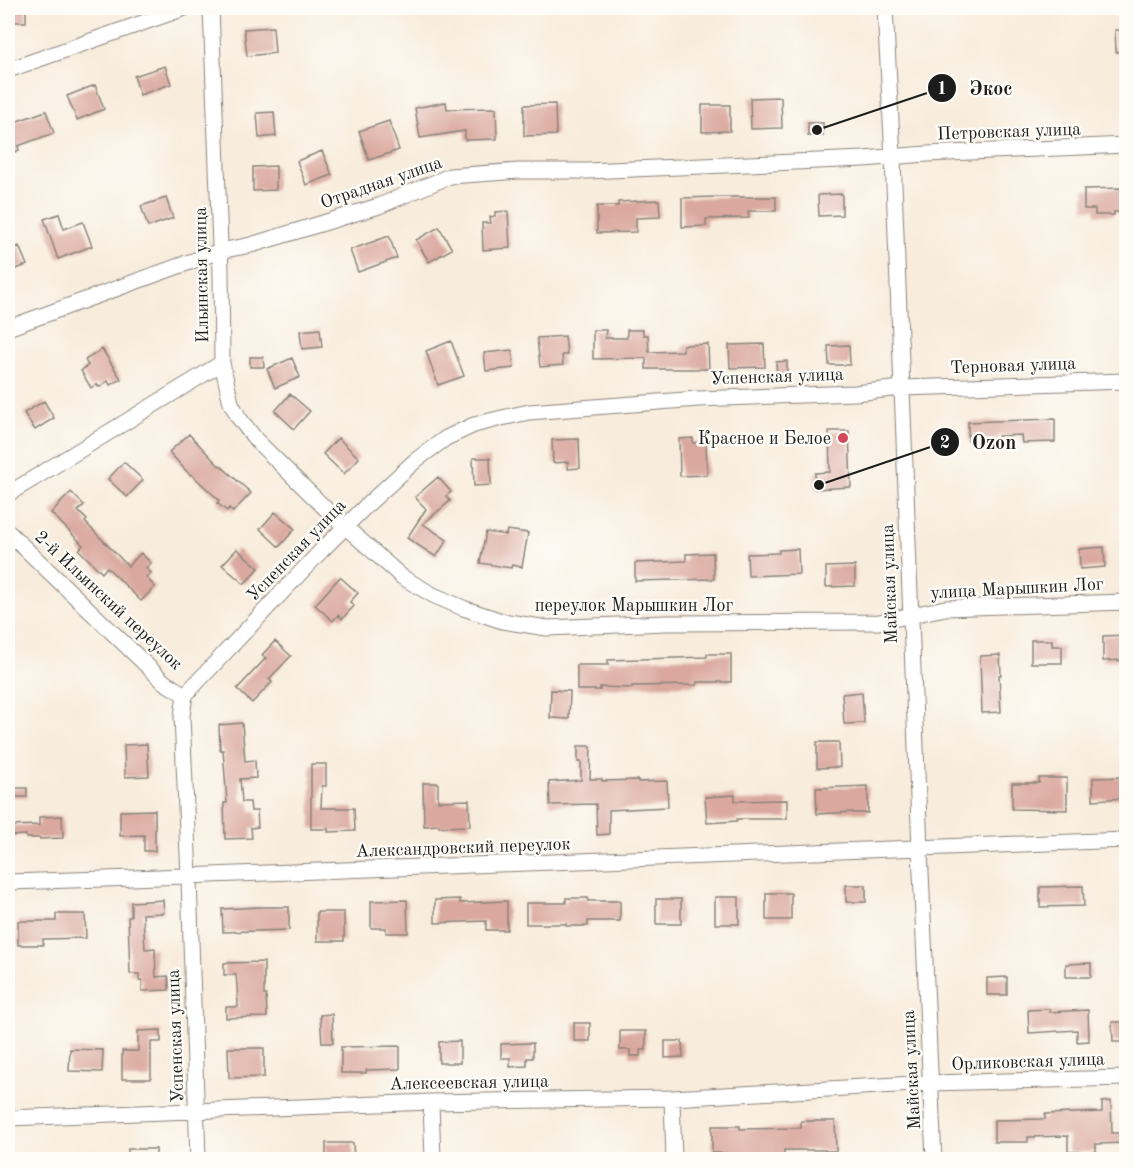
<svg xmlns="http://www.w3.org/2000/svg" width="1134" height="1167" viewBox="0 0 1134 1167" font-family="'Old Standard TT',serif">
<rect width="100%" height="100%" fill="#fdfcf7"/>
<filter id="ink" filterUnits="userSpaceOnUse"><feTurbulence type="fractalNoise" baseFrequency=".0167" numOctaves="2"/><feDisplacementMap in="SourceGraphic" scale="12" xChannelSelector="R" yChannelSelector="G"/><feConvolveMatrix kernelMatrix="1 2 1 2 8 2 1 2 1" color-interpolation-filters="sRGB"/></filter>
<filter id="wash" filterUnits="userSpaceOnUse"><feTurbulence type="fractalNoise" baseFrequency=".008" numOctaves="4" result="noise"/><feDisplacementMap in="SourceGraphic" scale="24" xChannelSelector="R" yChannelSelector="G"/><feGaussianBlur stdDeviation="1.35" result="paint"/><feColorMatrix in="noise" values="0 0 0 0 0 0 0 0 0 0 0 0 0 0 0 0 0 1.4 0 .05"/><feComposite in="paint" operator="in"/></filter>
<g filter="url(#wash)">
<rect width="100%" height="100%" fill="#f8ecdc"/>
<g id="blocks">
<path fill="#daa89e" d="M8,8H26V22H8Z
M273,27L275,53L247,56L244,29Z
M1115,30H1126V52H1116Z
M165,66L171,84L140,95L134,76Z
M95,85L104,109L77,120L67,96Z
M781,97L782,128L751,129L750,98Z
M446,102L447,109L496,108L497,139L465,140V131L420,138L415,108Z
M555,104L556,135L524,136V105Z
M702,105H730V131L702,132Z
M46,111L54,133L18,146L19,150L8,155V122L9,124Z
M274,112L276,136L259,138L257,113Z
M389,121L399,150L369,160L359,131Z
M808,123H823V136H808Z
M322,151L332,175L306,185L297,161Z
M276,166V190L253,191V167Z
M1126,188V212H1114V215H1095V209H1084V189Z
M842,194V215L819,216L818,195Z
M717,197H776V211H748L749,218L706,219V226L682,227V198Z
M166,198L173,218L148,227L141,206Z
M659,200L660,217L636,218V232L597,233V206H618V202Z
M508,211L510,248L483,250L482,223H491L490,217L495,216V212Z
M59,214L64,229L83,222L92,246L58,259L44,219Z
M439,227L452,249L429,262L416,240Z
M389,236L397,258L358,272L350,250Z
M19,246L27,265L8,272V251Z
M320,329L322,347L302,349L300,331Z
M593,330H606L605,338H627V330H643V335H648L649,352L683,351V345L708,344L709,369H646V358L593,359Z
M565,336L567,355H562L563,365L540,367L537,338Z
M451,341L464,376L438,385L426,351Z
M764,344L765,367L730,368L729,345Z
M849,345L850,365H829L828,346Z
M102,349L121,379L110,385L108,381L99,387L97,384L91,388L81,371L88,365L85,360Z
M512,350L514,368L486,371L484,353Z
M250,357H263L264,367H250Z
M292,358L300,377L275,388L267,369Z
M787,361V375L777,376L776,362Z
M290,394L310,411L294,429L275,411Z
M44,401L54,418L35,430L24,413Z
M1055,419V442L1022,443L1021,435L998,436V440L968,441V422Z
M829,431H849L851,487L815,489V473L830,472Z
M189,434L219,466L220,465L251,493L233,512L229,508L227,511L217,503L219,500L191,474L190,475L169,452Z
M338,438L359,458L344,474L323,454Z
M693,438V443L706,442L707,475L680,476L679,439Z
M579,439L580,468L568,469V462L553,463L552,440Z
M473,458H490L491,485L474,486Z
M124,462L143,480L127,497L108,479Z
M438,477L451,492L446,496L450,501L423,524L447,540L436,557L407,538L426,509L415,497Z
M71,492L84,505L78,511L87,520L85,522L128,566L141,553L151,563L146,568L151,573L146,577L155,587L141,601L107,567L102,573L79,550L83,545L51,513Z
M275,512L295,529L279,547L260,529Z
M507,530L528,533L522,567L512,565L511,568L480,563L486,532L506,535Z
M1104,547L1105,567L1080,569L1079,549Z
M237,549L259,568L244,584L222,565Z
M798,549L799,574L748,576L747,554L779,553V550Z
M713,553L714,579L635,581V563L686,561V554Z
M855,566V586L826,587V567Z
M340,577L358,593L350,602L354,606L342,619L338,615L333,621L315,605Z
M1126,635V660L1103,661V636Z
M1031,640H1052V646H1062V663H1031Z
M275,641L291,656L269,679L272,682L252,703L237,689L266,658L262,655Z
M707,654H731V682H697V685L632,686V688L600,687V690H577V665H608V660L707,657Z
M1000,655L1001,675H999L1001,712L982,713L980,656Z
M551,690L570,691L569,719L550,718Z
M862,692L864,723L844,724L842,694Z
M242,723L245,761L255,760L256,778L240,779L242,802H250L251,811H257L258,827L251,828L252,838L225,839L224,803H227L223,750H220L219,725Z
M817,742H839L840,767L817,768Z
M147,744L149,776L125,777L124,745Z
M578,746H591L590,779H602V781L638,780V782L667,781L668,807L609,810V834L597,835L596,804L550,805L549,782L581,780V762H578Z
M311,764H326V786H322L321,808H354L355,831L328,832V829H311Z
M1126,777V798L1093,800V778Z
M1039,778H1067V810L1012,809V783H1039Z
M423,783H438V801L469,800L470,826L439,827V825L424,826Z
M868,786V813H853V812L817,814L816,788Z
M8,788H27V797H8Z
M735,795V801L787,800V819H737V821L707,823L705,797Z
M155,810V851H144V835L120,836V811Z
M62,816L63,838L40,839V838H26V835L8,836V826L39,825V817Z
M846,885H866V902H846Z
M1083,886L1084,906L1040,907V887Z
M766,893H791V920H766Z
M715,897H739V924H715Z
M566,898H588V901H620V921H588V926H566V924H526V903H566Z
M460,899V903L507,901V930H486V921L435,923V900Z
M656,899H681V924H656Z
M163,900L164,913L143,914L145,949L155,948L156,977L168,976L169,990L142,991V980H139V974H130L128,917H131V902Z
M407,900L408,933H386V928H371V901Z
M259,907H289V930L223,932L222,909Z
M317,912H344V941H317Z
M56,914H85L86,938L43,939V945H18V921H56Z
M264,962V995H266L267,1017L226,1018V1007H238L237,986L236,975H224V963Z
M1091,963V977H1066V964Z
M1007,977V995H987V978Z
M1050,1009V1012L1088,1010L1089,1041L1077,1042V1030L1029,1033L1028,1010Z
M332,1014L333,1043H322L320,1015Z
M1112,1022H1126V1042H1113Z
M574,1023H590V1041H574Z
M161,1030V1042H151V1079H122V1051H138V1031Z
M620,1031H646V1050H640V1056H630V1050H620Z
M460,1041V1063H439V1042Z
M665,1041H682L683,1057L665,1058Z
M533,1043V1058H527V1066L510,1067V1058H501V1044Z
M400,1046V1069L366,1070V1073H341V1047Z
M228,1048H264V1077L229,1078Z
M70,1049L103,1050L102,1072L69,1071Z
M1111,1101L1112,1133H1125V1143L1096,1144V1152H1068V1136L1028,1137V1142H994V1120L1045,1119V1114L1102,1112V1102Z
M801,1121H835L836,1151H825V1150H784V1160H772V1156H740L741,1158H727V1153H712V1126H740V1129L801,1128Z
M326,1143H353L354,1160H326Z
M128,1149H156V1160H128Z"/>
</g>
</g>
<g filter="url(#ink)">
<use href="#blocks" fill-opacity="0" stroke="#8a847c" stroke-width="1.5"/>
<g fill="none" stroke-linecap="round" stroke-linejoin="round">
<g stroke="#8a847c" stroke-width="17">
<path id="minor" d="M211,8L221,272L222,363L231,403L239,418L256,440L331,514L402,577L433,595L463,608L502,621L547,628L666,623L879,622L945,608L1126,602
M885,8L893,158L920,850L934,1160
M8,70L185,8
M8,328L220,251L251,245L379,206L450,176L519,171H587L863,159L927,154L1126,145
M8,494L222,363
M8,532L164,682L185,695
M8,882C381,871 754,857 1126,840
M672,1098L674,1160
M431,1102L433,1160
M8,1118L431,1102L672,1098L931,1083L1126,1078
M198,1160L189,877L182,716L185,695L321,551L367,505L416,460L446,438L474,425L502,418L529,412L698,399L855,393L902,388L1126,381"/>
</g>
<use href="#minor" stroke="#fff" stroke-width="15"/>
</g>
</g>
<circle fill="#d1495b" stroke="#fdfcf7" stroke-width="2" cx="843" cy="438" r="6"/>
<g text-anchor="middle" stroke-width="5" stroke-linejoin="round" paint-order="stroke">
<g font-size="18" fill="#1c1c1c" stroke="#fdfcf7">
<text transform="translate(1009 131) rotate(-2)" y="6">Петровская улица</text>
<text transform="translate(381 182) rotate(-19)" y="6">Отрадная улица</text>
<text transform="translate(201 275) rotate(-91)" y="6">Ильинская улица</text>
<text transform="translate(1013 365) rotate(-2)" y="6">Терновая улица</text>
<text transform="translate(777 376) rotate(-2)" y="6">Успенская улица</text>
<text transform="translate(296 550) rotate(-46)" y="6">Успенская улица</text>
<text transform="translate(889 584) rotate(-92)" y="6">Майская улица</text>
<text transform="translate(1017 588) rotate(-3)" y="6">улица Марышкин Лог</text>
<text transform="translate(109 600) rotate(43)" y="6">2-й Ильинский переулок</text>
<text x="634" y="611">переулок Марышкин Лог</text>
<text transform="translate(463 847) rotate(-2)" y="6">Александровский переулок</text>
<text transform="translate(175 1036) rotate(-92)" y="6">Успенская улица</text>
<text transform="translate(1028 1061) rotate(-2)" y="6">Орликовская улица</text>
<text transform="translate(911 1070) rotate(-93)" y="6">Майская улица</text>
<text transform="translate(469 1082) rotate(-1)" y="6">Алексеевская улица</text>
</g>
<g font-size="18" fill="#1c1c1c" stroke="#fdfcf7" text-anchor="end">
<text x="831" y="444">Красное и Белое</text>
</g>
</g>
<path fill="none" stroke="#1c1c1c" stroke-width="2" d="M817 130L942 88M819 485L945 442"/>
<g fill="#1c1c1c" stroke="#fdfcf7" stroke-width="2">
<circle cx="817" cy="130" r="6"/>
<circle cx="819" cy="485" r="6"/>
<circle cx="942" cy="88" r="15"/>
<circle cx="945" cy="442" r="15"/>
</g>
<g font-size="18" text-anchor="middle" font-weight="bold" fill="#fff">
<text x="942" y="94">1</text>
<text x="945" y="448">2</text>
</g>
<g font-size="20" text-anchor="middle" font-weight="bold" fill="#1c1c1c" stroke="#fdfcf7" stroke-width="5" stroke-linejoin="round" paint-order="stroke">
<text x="991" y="95">Экос</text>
<text x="994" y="449">Ozon</text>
</g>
<rect width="1134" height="1167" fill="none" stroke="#fdfcf7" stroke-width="30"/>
</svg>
